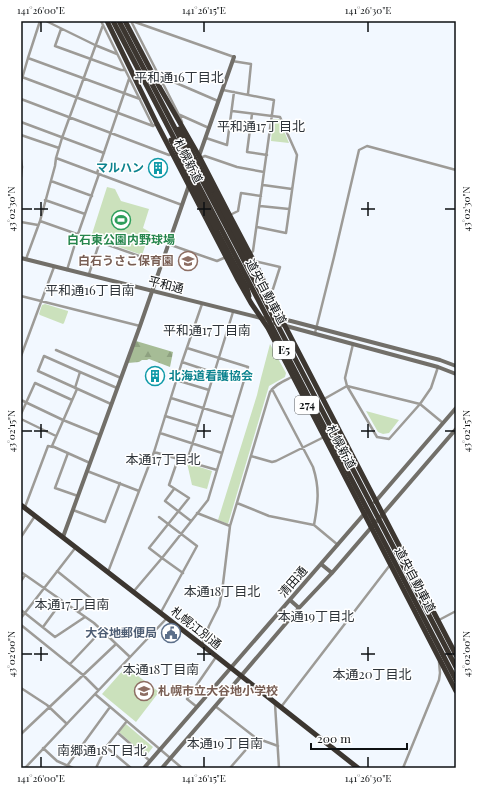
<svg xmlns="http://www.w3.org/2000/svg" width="477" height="789" viewBox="0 0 477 789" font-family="'Playfair Display','Noto Sans JP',serif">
<defs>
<pattern id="forest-firs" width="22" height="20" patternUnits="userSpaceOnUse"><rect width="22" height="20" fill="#a6bc96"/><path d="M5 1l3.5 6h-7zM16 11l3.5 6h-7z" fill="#8ea180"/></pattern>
</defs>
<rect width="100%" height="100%" fill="#f2f8ff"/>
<path fill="url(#forest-firs)" d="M136,341L173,352L170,367L149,359L147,360H142L139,362L128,363Z"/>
<path fill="#cbe1bc" d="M273,119H279L289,143L271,141Z
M107,187L115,189L121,201L149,209L143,228L150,232L142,255L91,237Z
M45,304L68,311V312L64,323L63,324L40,315L39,314L42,305Z
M270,344L286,373L285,377L269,386L228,524L218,520L257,395L261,378Z
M366,411L399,420L389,433L383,434L378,432Z
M187,463L212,471L207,489L192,485Z
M125,668L129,669L159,692L136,722L102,694Z
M126,724L153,747L146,756L119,732Z"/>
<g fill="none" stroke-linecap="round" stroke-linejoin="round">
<path stroke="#9d9b97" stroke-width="2.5" d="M46,21L95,45L117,54
M101,21L153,126L154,125
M131,21L179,115L182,122
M132,21L234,57
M61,29L55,46L121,70H125
M28,58L140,99
M232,61L251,64L248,94
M160,76L218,101
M22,77L153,126
M21,82L28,58L40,21
M223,90L274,100L253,251L251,253
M21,99L169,155L172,154
M232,111L280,117L297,155L286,233L257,227
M252,114L247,152L267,155
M180,115L209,128
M21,122L104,153
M21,135L59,148
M206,138L227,145L234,92
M56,158L182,205
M200,158L205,156L237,167L264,172
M21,160L22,167L21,177
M97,173L129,79
M51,181L92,196
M263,185L292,189
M45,200L85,214
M260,206L289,209
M230,215L238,211L241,193L261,196
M40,221L162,264
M21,222L38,225
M168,244L217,261L226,257
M26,259L40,221L55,166L56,158L62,138L103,25
M254,261L280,267L273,289L269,291
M67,270L78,234L99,174
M89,274L100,241
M21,296L140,326
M315,333L334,257L359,150L367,146L456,170
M353,344L345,378L347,386L377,437L389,439L420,404L431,388L438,367
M56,350L121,378
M21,356L54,267
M182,362L215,373
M176,380L209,390
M75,388L80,372
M77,389L52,446L90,463
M272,389L313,467C320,489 318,503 314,525
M171,398L203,408L233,417
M324,399L347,386L420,404L443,423
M21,400L63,420L100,435
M111,404L38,371L44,356L80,372L117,388
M21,414L35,383L72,400
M165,416L198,426
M21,419L56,436
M160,433L222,453
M154,452L217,470
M68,453L55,488L78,496
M251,456L272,462L276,461L324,437
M178,459L169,485L189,498L149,548L162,558L183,573
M187,461L233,312
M87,471L139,491
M174,489L165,501L191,521
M237,503L269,516L314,525L338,545
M25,507L48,446L53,447
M73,510L105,522L120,483
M197,513L230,526
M159,517L197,546L161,612
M21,537L35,516
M57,571L93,600L78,612
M21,572L94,623L130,657
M108,572L154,452L182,362L202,304
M21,581L25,575
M134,591L162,558L208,500L248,367L187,348
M21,610L55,637L85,617
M21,618L76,547
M439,620L456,611
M21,625L83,675L98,690
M43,627L62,601
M202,645L209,626L219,606L222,592L230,526L270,392C275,384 284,381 292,377
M70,664L102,630
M21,688L47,705L67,724
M95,694L182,768
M275,704L279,768
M215,706L256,738L278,746
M197,707L187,699L216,657
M281,707L390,565
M118,733L150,761
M21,734L116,644
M106,747L131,768
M43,748L57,761L73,768
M67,766L110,707
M25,768L167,618
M96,768L106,747L127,721
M230,768L256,738
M403,768L439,680L440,673L439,662"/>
<path stroke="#726f69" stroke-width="4" d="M199,156L234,57
M21,258L261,318
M260,318L282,319L291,321L440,360L456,366
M275,323L438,367L456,374
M375,502L456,408
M63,537L140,326L189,185
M321,564L332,573
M290,600L299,608
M144,768L365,513
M162,768L235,683L299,608L332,573L456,429"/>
<path stroke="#3c3630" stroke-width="5" d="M107,21L157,124L238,280L251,303L268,328L456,691
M125,21L160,88L199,156L230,216L258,269L285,326L456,655
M212,190L249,262L256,267
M216,229L247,288L249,296
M21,505L202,645L358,768"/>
<path stroke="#3c3630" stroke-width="5" d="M113,21L456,680
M119,21L456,667
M179,129L212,190
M171,140L184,167L216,229"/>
</g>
<path fill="none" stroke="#0e1113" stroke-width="1.5" d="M41,22V32M204,22V32M368,22V32M41,202V216M204,202V216M368,202V216M22,209H32M34,209H48M197,209H211M361,209H375M445,209H455M41,424V438M204,424V438M368,424V438M22,431H32M34,431H48M197,431H211M361,431H375M445,431H455M41,647V661M204,647V661M368,647V661M22,654H32M34,654H48M197,654H211M361,654H375M445,654H455M41,757V767M204,757V767M368,757V767"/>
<defs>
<g id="building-ring" transform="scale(1)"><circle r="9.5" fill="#fff" stroke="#0f9aa8" stroke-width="1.5"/><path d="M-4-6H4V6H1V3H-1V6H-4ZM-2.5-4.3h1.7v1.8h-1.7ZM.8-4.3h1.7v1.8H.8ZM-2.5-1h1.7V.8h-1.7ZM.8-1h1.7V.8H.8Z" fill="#0f9aa8"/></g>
<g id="stadium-ring" transform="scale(1)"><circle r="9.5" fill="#fff" stroke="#2e9e5b" stroke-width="1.5"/><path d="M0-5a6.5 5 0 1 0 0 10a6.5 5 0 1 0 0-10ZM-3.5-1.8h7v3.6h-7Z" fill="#2e9e5b"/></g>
<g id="school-ring" transform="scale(1)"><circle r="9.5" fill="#fff" stroke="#8d6e63" stroke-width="1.5"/><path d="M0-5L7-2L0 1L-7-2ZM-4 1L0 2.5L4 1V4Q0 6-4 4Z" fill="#8d6e63"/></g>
<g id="civic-ring" transform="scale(1)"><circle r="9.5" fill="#fff" stroke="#5c6f8a" stroke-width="1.5"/><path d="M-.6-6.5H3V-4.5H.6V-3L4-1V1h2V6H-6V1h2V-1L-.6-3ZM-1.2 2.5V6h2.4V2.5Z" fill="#5c6f8a"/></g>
</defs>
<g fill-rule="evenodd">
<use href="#building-ring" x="158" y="168"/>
<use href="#stadium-ring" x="121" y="220"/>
<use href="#school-ring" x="188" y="261"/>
<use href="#building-ring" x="155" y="376"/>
<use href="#civic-ring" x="171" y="633"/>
<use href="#school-ring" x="144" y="691"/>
</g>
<g text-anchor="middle" stroke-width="3" stroke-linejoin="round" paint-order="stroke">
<g fill="#fff" stroke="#56585a" stroke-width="1">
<rect x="273" y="341" width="22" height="18" rx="3"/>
<rect x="295" y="396" width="24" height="18" rx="3"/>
</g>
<g font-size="11" font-weight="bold" fill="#0e1113">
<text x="284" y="354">E5</text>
<text x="307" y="409">274</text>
</g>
<g font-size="12" fill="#0e1113" stroke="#fff">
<text transform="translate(188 161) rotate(63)" y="4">札幌新道</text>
<text transform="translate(166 285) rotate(14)" y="4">平和通</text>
<text transform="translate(266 292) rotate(62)" y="4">道央自動車道</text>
<text transform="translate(341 447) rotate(62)" y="4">札幌新道</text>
<text transform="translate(415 580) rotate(62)" y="4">道央自動車道</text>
<text transform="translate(293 582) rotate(-49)" y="4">清田通</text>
<text transform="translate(196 628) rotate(38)" y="4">札幌江別通</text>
</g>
<g font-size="12" font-weight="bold" fill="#0d838f" stroke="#fff" text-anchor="end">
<text x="144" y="172">マルハン</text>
<text x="169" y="380" text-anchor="start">北海道看護協会</text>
</g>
<g font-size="12" font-weight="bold" fill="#27864d" stroke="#fff">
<text x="121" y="244">白石東公園内野球場</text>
</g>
<g font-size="12" font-weight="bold" fill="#785e54" stroke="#fff" text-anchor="end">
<text x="174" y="265">白石うさこ保育園</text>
<text x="158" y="695" text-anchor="start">札幌市立大谷地小学校</text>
</g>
<g font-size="12" font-weight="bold" fill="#4e5e75" stroke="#fff" text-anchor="end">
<text x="157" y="637">大谷地郵便局</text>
</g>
<g font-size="13" fill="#2e343a" stroke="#fff">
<text x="179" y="82">平和通16丁目北</text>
<text x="261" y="131">平和通17丁目北</text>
<text x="90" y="295">平和通16丁目南</text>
<text x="207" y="335">平和通17丁目南</text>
<text x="163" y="464">本通17丁目北</text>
<text x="222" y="596">本通18丁目北</text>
<text x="72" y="609">本通17丁目南</text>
<text x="316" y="621">本通19丁目北</text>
<text x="161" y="674">本通18丁目南</text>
<text x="372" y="679">本通20丁目北</text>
<text x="225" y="748">本通19丁目南</text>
<text x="102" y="755">南郷通18丁目北</text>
</g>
</g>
<rect width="477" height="789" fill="none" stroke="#ffffff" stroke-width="44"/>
<path d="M311 743v6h96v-6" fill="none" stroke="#0e1113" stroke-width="2"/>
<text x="317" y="743" font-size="12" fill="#0e1113" stroke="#ffffff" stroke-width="3" paint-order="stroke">200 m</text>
<rect x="22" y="22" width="433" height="745" fill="none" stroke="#0e1113" stroke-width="1.5"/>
<g font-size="10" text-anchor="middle" fill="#0e1113">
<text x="41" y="14">141°26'00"E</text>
<text x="204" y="14">141°26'15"E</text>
<text x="368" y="14">141°26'30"E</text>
<text transform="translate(11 209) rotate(-90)" y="4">43°02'30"N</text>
<text transform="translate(466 209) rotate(-90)" y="4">43°02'30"N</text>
<text transform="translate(11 431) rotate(-90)" y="4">43°02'15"N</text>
<text transform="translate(466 431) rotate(-90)" y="4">43°02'15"N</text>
<text transform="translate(11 654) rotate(-90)" y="4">43°02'00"N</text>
<text transform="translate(466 654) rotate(-90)" y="4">43°02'00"N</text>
<text x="41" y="782">141°26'00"E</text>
<text x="204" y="782">141°26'15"E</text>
<text x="368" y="782">141°26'30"E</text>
</g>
</svg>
